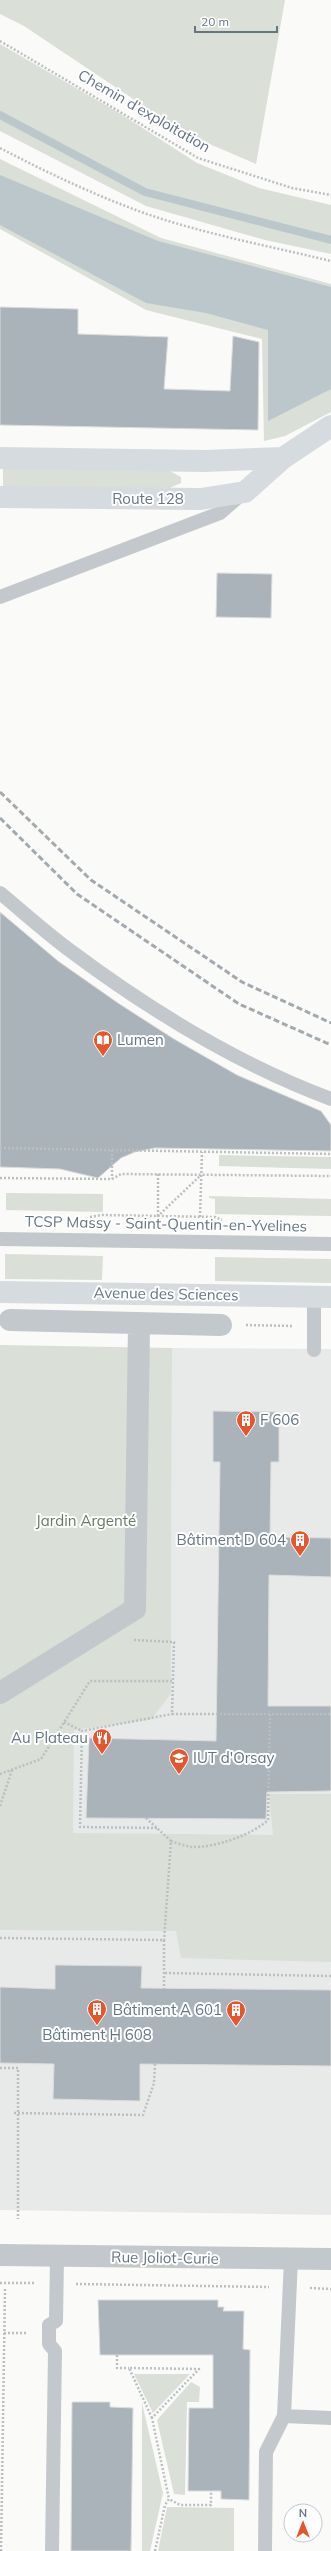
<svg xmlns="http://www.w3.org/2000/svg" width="331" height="2551" viewBox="0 0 331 2551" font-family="Mulish,sans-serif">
<rect width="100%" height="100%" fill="#fafaf8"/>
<path fill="#e8e9e9" d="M172,1348L331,1349V2215L0,2210V1785L74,1730L151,1720L171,1694Z"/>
<path fill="#dadfd7" d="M0,0H285L256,164L184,133L24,26L0,14Z
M0,44L121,114L197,163L259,188L331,205V254L265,240L146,206L0,131Z
M0,159L161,238L331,284V412L285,436L264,441L262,339L146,310L0,229Z
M3,467L166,469L181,477V483L165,490L3,487Z
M219,1155L331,1157V1169L219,1166Z
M6,1193L103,1194V1212L6,1210Z
M209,1196L331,1199V1216L215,1214V1199L209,1198Z
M5,1254L103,1256L102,1280L5,1279Z
M215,1257L331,1259V1283L215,1281Z
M0,1345L172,1348L171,1694L151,1720L74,1730L73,1833L273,1835L269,1794H331V1962L181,1958L176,1931L0,1930Z
M134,2374H190L153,2413Z
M191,2382L200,2387L199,2402H187L185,2495L174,2494L157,2420Z
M142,2403L163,2493L150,2551H142Z
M167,2507L234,2508V2551H158Z"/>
<path fill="#bbc7cb" d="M0,175L158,241L331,287V389L268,421V330L206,313L146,303L0,225Z"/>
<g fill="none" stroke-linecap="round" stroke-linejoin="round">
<path stroke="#bbc7cb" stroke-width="8" d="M0,115L145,192L331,240"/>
</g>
<path fill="#aab3b9" stroke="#dcdcda" d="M0,307L78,309V334L168,337L164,389L230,391L233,336L259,342L258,430L0,425Z
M217,573L272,574L271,618L216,617Z
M0,912L58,961L118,1003L174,1039L237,1075L321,1111L331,1125V1151L155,1148L135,1152L121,1158L98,1178L60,1169L0,1167Z
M213,1411L279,1412V1462H271L270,1537L331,1538V1577L269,1575L268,1706H331V1791L267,1792L266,1819L86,1818L89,1738L216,1741L220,1462H213Z
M55,1965L142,1966L141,1988L331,1990V2066L140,2064V2101L53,2099L54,2064L0,2063V1987L55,1989Z
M98,2300H218V2307H224L223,2311H244L243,2349L250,2350L249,2500L221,2499V2491H188L189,2408H213V2355H100Z
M72,2402H110V2407L133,2408L131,2551H71Z"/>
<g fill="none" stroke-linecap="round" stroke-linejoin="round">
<path stroke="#bbbfc2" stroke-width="2.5" stroke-dasharray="2 2" stroke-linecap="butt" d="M0,41L198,158L292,188L331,195
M0,148C46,172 94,195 144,213C204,234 269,246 331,261
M0,1148L331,1154
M112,1150V1179
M0,1178L112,1179L121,1174L331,1176
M158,1216V1174
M90,1217L102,1215L215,1217L222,1220
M200,1217L202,1152
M158,1221V1216L201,1175
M246,1325L293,1326
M134,1640L174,1642L172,1714H331
M64,1722L82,1731
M0,1774L41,1759L90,1681H172
M0,1806L12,1770
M146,1818L171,1841L164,1940
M157,1828L80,1827L82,1731L172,1714
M171,1841C177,1843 185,1846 192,1847C214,1848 252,1835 268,1820L270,1714
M0,1938L164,1940V1989
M165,1973L331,1976
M0,2068H18V2219
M14,2113L143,2115L154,2083L155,2064
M0,2283H35
M76,2284L269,2287
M310,2288L331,2289
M4,2333H26
M117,2355V2368H129
M152,2418L129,2368L199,2369L152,2418L169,2499
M1,2551L5,2288
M155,2551L165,2505L169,2499L180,2505H211V2491"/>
<path stroke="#c3c8cc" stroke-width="14" d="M0,597L220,513L243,493
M0,893C23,912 45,932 68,949C148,1009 237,1064 331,1099
M0,1239L331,1244
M314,1350V1297
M284,2416L331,2418
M52,2551L55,2351L49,2344V2325L56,2321L57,2256
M265,2551L266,2452L284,2416L291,2259"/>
<path stroke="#c3c8cc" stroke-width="22" d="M10,1320L221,1325
M0,1693L135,1609L139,1323
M0,2255L331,2259"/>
<path stroke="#d6dbdf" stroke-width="22" d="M0,458L204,461L283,458
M0,497L201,499L245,492L283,458L331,426
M0,1292L331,1297"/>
<path stroke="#a2aab0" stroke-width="3" stroke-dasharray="6 3" stroke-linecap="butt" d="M0,792L91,880L242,982L331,1023
M0,818L77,894L239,1004L331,1045"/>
</g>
<defs>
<g id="library-pin" transform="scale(1)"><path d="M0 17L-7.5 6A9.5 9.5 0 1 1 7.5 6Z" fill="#e4572e" stroke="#fff"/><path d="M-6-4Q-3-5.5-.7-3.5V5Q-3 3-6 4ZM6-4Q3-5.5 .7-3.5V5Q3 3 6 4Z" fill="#fff"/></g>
<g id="building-pin" transform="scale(1)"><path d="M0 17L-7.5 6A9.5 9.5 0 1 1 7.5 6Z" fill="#e4572e" stroke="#fff"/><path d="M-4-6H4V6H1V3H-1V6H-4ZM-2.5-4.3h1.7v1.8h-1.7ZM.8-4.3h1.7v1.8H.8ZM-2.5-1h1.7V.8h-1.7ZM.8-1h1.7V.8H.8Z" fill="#fff"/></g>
<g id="restaurant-pin" transform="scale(1)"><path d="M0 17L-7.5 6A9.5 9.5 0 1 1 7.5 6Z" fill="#e4572e" stroke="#fff"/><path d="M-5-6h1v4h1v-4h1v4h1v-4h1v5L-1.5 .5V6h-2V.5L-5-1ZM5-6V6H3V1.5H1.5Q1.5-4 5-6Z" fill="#fff"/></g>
<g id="university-pin" transform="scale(1)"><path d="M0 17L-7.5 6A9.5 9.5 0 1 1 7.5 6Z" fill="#e4572e" stroke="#fff"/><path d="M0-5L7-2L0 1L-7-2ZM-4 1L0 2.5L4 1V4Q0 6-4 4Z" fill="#fff"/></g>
</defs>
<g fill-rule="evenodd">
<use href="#library-pin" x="103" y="1040"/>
<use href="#building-pin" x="246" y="1420"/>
<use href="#building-pin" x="300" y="1540"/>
<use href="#restaurant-pin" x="102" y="1738"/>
<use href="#university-pin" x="179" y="1758"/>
<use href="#building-pin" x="97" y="2009"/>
<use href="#building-pin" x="236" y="2010"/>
</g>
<g text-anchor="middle" stroke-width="4" stroke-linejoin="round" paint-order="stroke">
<g font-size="15" fill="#657683" stroke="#fff">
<text transform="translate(144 111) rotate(30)" y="5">Chemin d’exploitation</text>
<text x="148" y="504">Route 128</text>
<text transform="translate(166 1224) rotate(1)" y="5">TCSP Massy - Saint-Quentin-en-Yvelines</text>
<text transform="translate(166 1294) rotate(1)" y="5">Avenue des Sciences</text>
<text transform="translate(165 2258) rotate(1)" y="5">Rue Joliot-Curie</text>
</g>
<g font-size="15" fill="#657683" stroke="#fff" text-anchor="start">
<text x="117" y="1045">Lumen</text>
<text x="260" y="1425">F 606</text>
<text x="286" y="1545" text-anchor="end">Bâtiment D 604</text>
<text x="88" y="1743" text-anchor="end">Au Plateau</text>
<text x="193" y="1763">IUT d'Orsay</text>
<text x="222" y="2015" text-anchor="end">Bâtiment A 601</text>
<text x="97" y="2040" text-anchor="middle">Bâtiment H 608</text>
</g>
<g font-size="15" fill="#687a64" stroke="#fff">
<text x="86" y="1526">Jardin Argenté</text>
</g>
</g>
<g transform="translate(303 2523)"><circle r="19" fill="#ffffff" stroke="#c1c8cd"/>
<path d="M0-3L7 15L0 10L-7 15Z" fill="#e4572e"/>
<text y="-6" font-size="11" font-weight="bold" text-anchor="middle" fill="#657683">N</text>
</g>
<path d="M195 26v6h82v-6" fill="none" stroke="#657683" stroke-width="2"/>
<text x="201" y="26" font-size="12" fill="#657683" stroke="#ffffff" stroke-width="3" paint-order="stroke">20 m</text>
</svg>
